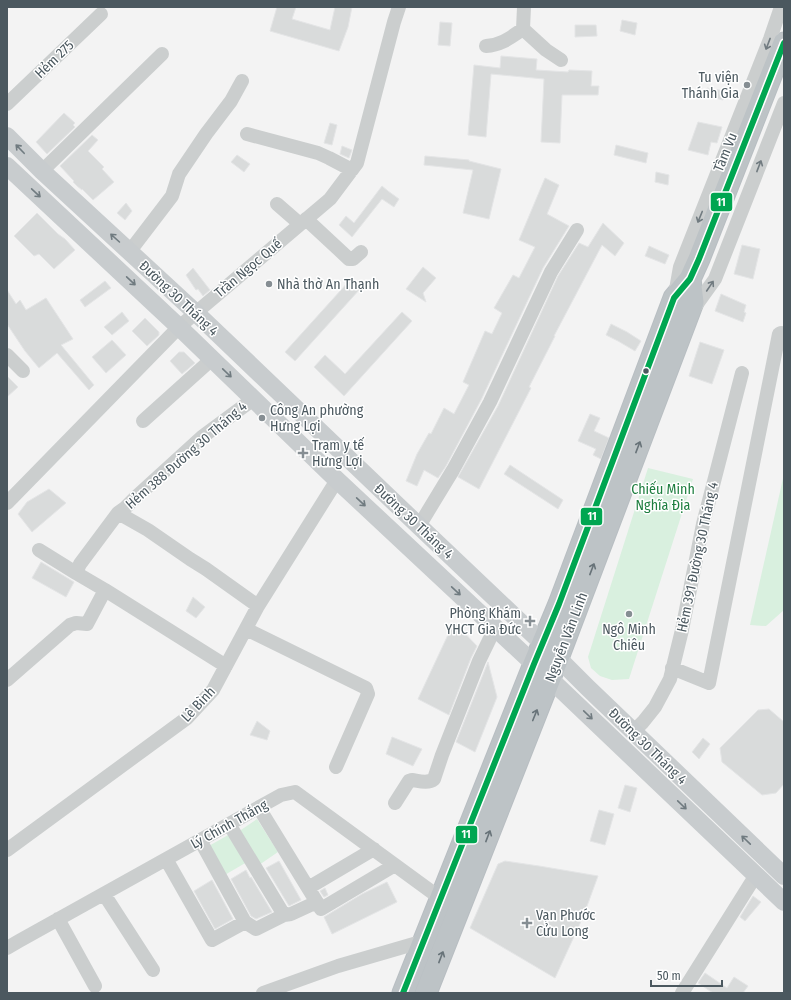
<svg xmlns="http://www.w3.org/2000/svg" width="791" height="1000" viewBox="0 0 791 1000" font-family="'Fira Sans Condensed',sans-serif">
<rect width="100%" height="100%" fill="#f3f3f3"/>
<path fill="#d9f0df" d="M648,468L693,479L629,679L612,680L600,676L591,668L588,657Z
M784,474V610L766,626L750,625Z
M257,819L278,852L259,865L238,832Z
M230,834L247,862L223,876L207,847Z"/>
<path fill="#d9dbdb" stroke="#e4e5e6" d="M277,7H296L292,19L330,30L335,7H352L348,27L339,51L270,31Z
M622,20L637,23L635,35L620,31Z
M440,22L452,23L450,46L438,45Z
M575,25H596L597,36L575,37Z
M501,56L537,59L536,70L568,72L569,70L592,71L591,86H599L598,95H562L560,143L541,142L544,79L491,74L486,137L468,135L474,65L500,68Z
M707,88L725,91L723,100L706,96Z
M64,113L75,123L73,125L75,127L47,154L36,142Z
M698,122L722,127L717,143L711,142L708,155L688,150Z
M330,123L337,125L332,145L324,143Z
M92,135L98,140L88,151L104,167L102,169L114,182L93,200L82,189V190L77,186L73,182L74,181L60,166Z
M616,145L648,153L646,163L614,155Z
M342,146L352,150L349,158L340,154Z
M237,155L250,164L244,172L231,162Z
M425,156L469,160V161L501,169L489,219L463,213L473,170L424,165Z
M656,172L669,175L668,185L655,182Z
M545,178L559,185L547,214L569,226L543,268L482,398L446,466L438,478L424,470L417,486L406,481L417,454L429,433L431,434L444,408L454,414L469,385L463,382L485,331L492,334L502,313L494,308L513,275L519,278L535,247L519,240Z
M382,186L388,191L399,199L394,207L382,199L352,237L339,225L346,216L354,223Z
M126,203L132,211L125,220L117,213Z
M37,213L58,234L65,239L75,250L54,269L39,254L34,256L14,236Z
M603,223L624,243L615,256L602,245L554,336H555L529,387L531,388L479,489L458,477L498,406L558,276L579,243L588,247Z
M742,245L760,249L753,279L734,274Z
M649,246L669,255L665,264L645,256Z
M423,267L436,278L423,293L426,302L406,289Z
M193,268L210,290L203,296L198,289L196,290L186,275Z
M350,280L360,289L295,361L285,352Z
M105,281L111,288L85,307L80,300Z
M7,290L16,304L20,300L26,310L46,298L73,339L61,345L94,385L89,390L57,353L39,368L25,351L7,324Z
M721,294L746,305L744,312L746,313L743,322L715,311Z
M122,312L129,321L112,335L104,327Z
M402,312L412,321L344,396L314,367L325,355L345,374Z
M145,318L159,332V335L147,346L132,331Z
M611,324L627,332L641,341L635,351L618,341L606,335Z
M112,340L126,355L106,373L92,357Z
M700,342L724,350L712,384L689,376Z
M179,352H184L195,363L182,374L170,361Z
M7,376L18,387L7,397Z
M590,414L600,418L594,431L609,438L601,459L593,455L596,449L578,441Z
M510,465L563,500L558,509L504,474Z
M49,489L66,503L32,532L18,514L27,502Z
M41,562L74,582L66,597L32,578Z
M193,597L205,607L196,618L186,611Z
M454,622L477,646L471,658L449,715L418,699Z
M488,662L497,697L475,752L456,742Z
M769,709L784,722V784L776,793L762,795L722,762L720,748L758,710Z
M257,721L270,731L267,740L250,735Z
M392,737L422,749L413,766L386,754Z
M703,738L710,744L699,759L692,752Z
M625,785L637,788L630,812L618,808Z
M599,810L614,814L605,845L590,841Z
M279,861L301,900L289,906L266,868Z
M505,861L539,866L598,876L583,917L555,978L470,928L498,864Z
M246,870L250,878L251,877L272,912L256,919L251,916L231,879Z
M212,880L233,919L215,929L194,891Z
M387,882L397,902L332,934L324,917L362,894Z
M325,888L328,895L324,897L320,891Z
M753,896L761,902L745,921L740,917Z
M705,973L727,988L734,977L748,986L743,993H713L698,983Z"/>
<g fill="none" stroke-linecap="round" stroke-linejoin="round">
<g stroke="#b8bec2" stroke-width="23">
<path id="highway" d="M403,993L534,664L559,604L674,298L690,279L699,259L784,43
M426,993L558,658L687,318L693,302L690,279"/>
</g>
<path stroke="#cbcece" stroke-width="14" d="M524,7L523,29L546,50L561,60
M486,46C502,45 511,37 523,29
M7,104L101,14
M247,134L318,153L329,158L352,170
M42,171L162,54
M277,204L300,224
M306,219L349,259H353L361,252
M130,251L172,196L179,174L206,134L231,101L242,81
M675,295L680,267L770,39L781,7
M692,311L715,279L784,103
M7,355L23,371
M252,397L248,403L202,437L135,498L125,508L118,513L148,530L190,559L206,569L258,606
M143,421L212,359
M7,503L179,327L330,199L357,163L394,22L399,7
M419,526L453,470L490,402L551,272L577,230
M39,550L76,573L80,564L118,513
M76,573L105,590L226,666
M246,629L366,688L368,694L336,767
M672,668L709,683L779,334L781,333L784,334
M7,680L70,625L76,623L87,624L105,590
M633,732L643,722L655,707L670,679L682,630L703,524L742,373
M395,803L409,781L412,780C419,781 428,784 434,779L442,755L479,661L495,628
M259,808L321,909L395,865
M229,824L284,915
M200,840L245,922
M7,850L187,718L213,690L258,606L337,480
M166,859L212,940L245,922L256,929L284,915L291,914L317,902
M308,888L374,849
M104,894L153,970
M58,919L95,986
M7,948L19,941L281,795L295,792L440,898
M263,993L338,966L424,941
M682,993L756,875"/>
<path stroke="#c8ccce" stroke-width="18" d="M7,136L42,171L195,312L419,526L558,658L587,687L784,876
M7,166L179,327L337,480L550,679L784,902"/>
<use href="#highway" stroke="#bdc3c6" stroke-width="21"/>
<g stroke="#fff" stroke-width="9">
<path id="bus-1" d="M403,993L534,664L559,604L674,298L690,279L699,259L784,43"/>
</g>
<use href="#bus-1" stroke="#00a651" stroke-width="6"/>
</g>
<defs><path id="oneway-shaft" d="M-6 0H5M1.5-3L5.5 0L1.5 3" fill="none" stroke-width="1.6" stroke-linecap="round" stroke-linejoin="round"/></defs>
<g stroke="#717b80">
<use href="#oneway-shaft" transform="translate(768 44) rotate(111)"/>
<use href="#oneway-shaft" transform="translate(759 166) rotate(-69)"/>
<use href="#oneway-shaft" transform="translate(700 217) rotate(112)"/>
<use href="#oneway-shaft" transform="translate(710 286) rotate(-56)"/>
</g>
<g stroke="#707b80">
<use href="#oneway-shaft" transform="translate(20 149) rotate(-134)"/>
<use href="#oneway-shaft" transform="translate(36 193) rotate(43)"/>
<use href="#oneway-shaft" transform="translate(115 238) rotate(-138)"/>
<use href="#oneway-shaft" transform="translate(131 281) rotate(43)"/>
<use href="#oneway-shaft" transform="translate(227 373) rotate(44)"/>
<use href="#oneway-shaft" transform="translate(361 502) rotate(43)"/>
<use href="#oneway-shaft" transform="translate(456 591) rotate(43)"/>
<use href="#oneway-shaft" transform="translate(588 715) rotate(44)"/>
<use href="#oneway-shaft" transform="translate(682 805) rotate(44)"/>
<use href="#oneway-shaft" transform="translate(746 840) rotate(-136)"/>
</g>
<g stroke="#687379">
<use href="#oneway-shaft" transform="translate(638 447) rotate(-69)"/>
<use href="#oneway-shaft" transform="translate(592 569) rotate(-69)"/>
<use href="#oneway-shaft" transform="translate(535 715) rotate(-68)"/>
<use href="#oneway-shaft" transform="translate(488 836) rotate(-69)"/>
<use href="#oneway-shaft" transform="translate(441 957) rotate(-69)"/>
</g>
<g fill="#868e93" stroke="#fff" stroke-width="1.5">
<circle cx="747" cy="85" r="4"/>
<circle cx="269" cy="284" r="4"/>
<circle cx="262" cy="418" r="4"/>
<path d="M301 447h4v4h4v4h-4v4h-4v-4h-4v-4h4z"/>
<circle cx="629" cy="614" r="4"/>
<path d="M528 615h4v4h4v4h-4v4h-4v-4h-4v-4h4z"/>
<path d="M525 917h4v4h4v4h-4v4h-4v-4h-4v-4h4z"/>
</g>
<circle fill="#4b585f" stroke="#fff" stroke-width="1.5" cx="646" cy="371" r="3.5"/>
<g text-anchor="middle" stroke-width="3" stroke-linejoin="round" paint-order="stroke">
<g font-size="14" fill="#4b585f" stroke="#fff">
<text transform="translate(54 59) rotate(-44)" y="5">Hẻm 275</text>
<text transform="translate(725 152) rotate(-68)" y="5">Tầm Vu</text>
<text transform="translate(248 268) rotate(-40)" y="5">Trần Ngọc Quế</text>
<text transform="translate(179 298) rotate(43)" y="5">Đường 30 Tháng 4</text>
<text transform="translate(186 455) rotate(-41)" y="5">Hẻm 388 Đường 30 Tháng 4</text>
<text transform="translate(414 521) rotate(43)" y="5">Đường 30 Tháng 4</text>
<text transform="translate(697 557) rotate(-78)" y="5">Hẻm 391 Đường 30 Tháng 4</text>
<text transform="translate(566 637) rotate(-69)" y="5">Nguyễn Văn Linh</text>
<text transform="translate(198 704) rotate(-47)" y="5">Lê Bình</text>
<text transform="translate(648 746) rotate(44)" y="5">Đường 30 Tháng 4</text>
<text transform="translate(229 824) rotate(-29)" y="5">Lý Chính Thắng</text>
</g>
<g font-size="14" fill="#4b585f" stroke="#fff" text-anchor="start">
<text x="739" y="82" text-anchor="end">Tu viện<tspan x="739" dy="16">Thánh Gia</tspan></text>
<text x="277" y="289">Nhà thờ An Thạnh</text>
<text x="270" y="415">Công An phường<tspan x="270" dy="16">Hưng Lợi</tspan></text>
<text x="312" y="450">Trạm y tế<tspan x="312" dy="16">Hưng Lợi</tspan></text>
<text x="521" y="618" text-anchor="end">Phòng Khám<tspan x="521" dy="16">YHCT Gia Đức</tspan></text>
<text x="629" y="634" text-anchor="middle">Ngô Minh<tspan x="629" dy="16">Chiêu</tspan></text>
<text x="536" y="920">Vạn Phước<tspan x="536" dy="16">Cửu Long</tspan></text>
</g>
<g font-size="14" fill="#1d7e3f" stroke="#fff">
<text x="663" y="494">Chiếu Minh<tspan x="663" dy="16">Nghĩa Địa</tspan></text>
</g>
</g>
<g stroke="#fff" stroke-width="1.5">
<rect x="710" y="192" width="23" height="20" rx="4" fill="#00a651"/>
<rect x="580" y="507" width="23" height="19" rx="4" fill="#00a651"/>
<rect x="455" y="825" width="23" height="19" rx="4" fill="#00a651"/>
</g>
<g font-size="11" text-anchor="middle" font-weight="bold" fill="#fff">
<text x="721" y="206">11</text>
<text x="592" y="520">11</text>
<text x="466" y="838">11</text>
</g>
<rect width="791" height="1000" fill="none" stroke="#4b585f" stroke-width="16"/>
<path d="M651 980v6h71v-6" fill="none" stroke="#4b585f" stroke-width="2"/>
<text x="657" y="980" font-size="12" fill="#4b585f" stroke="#ffffff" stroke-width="3" paint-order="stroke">50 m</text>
</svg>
